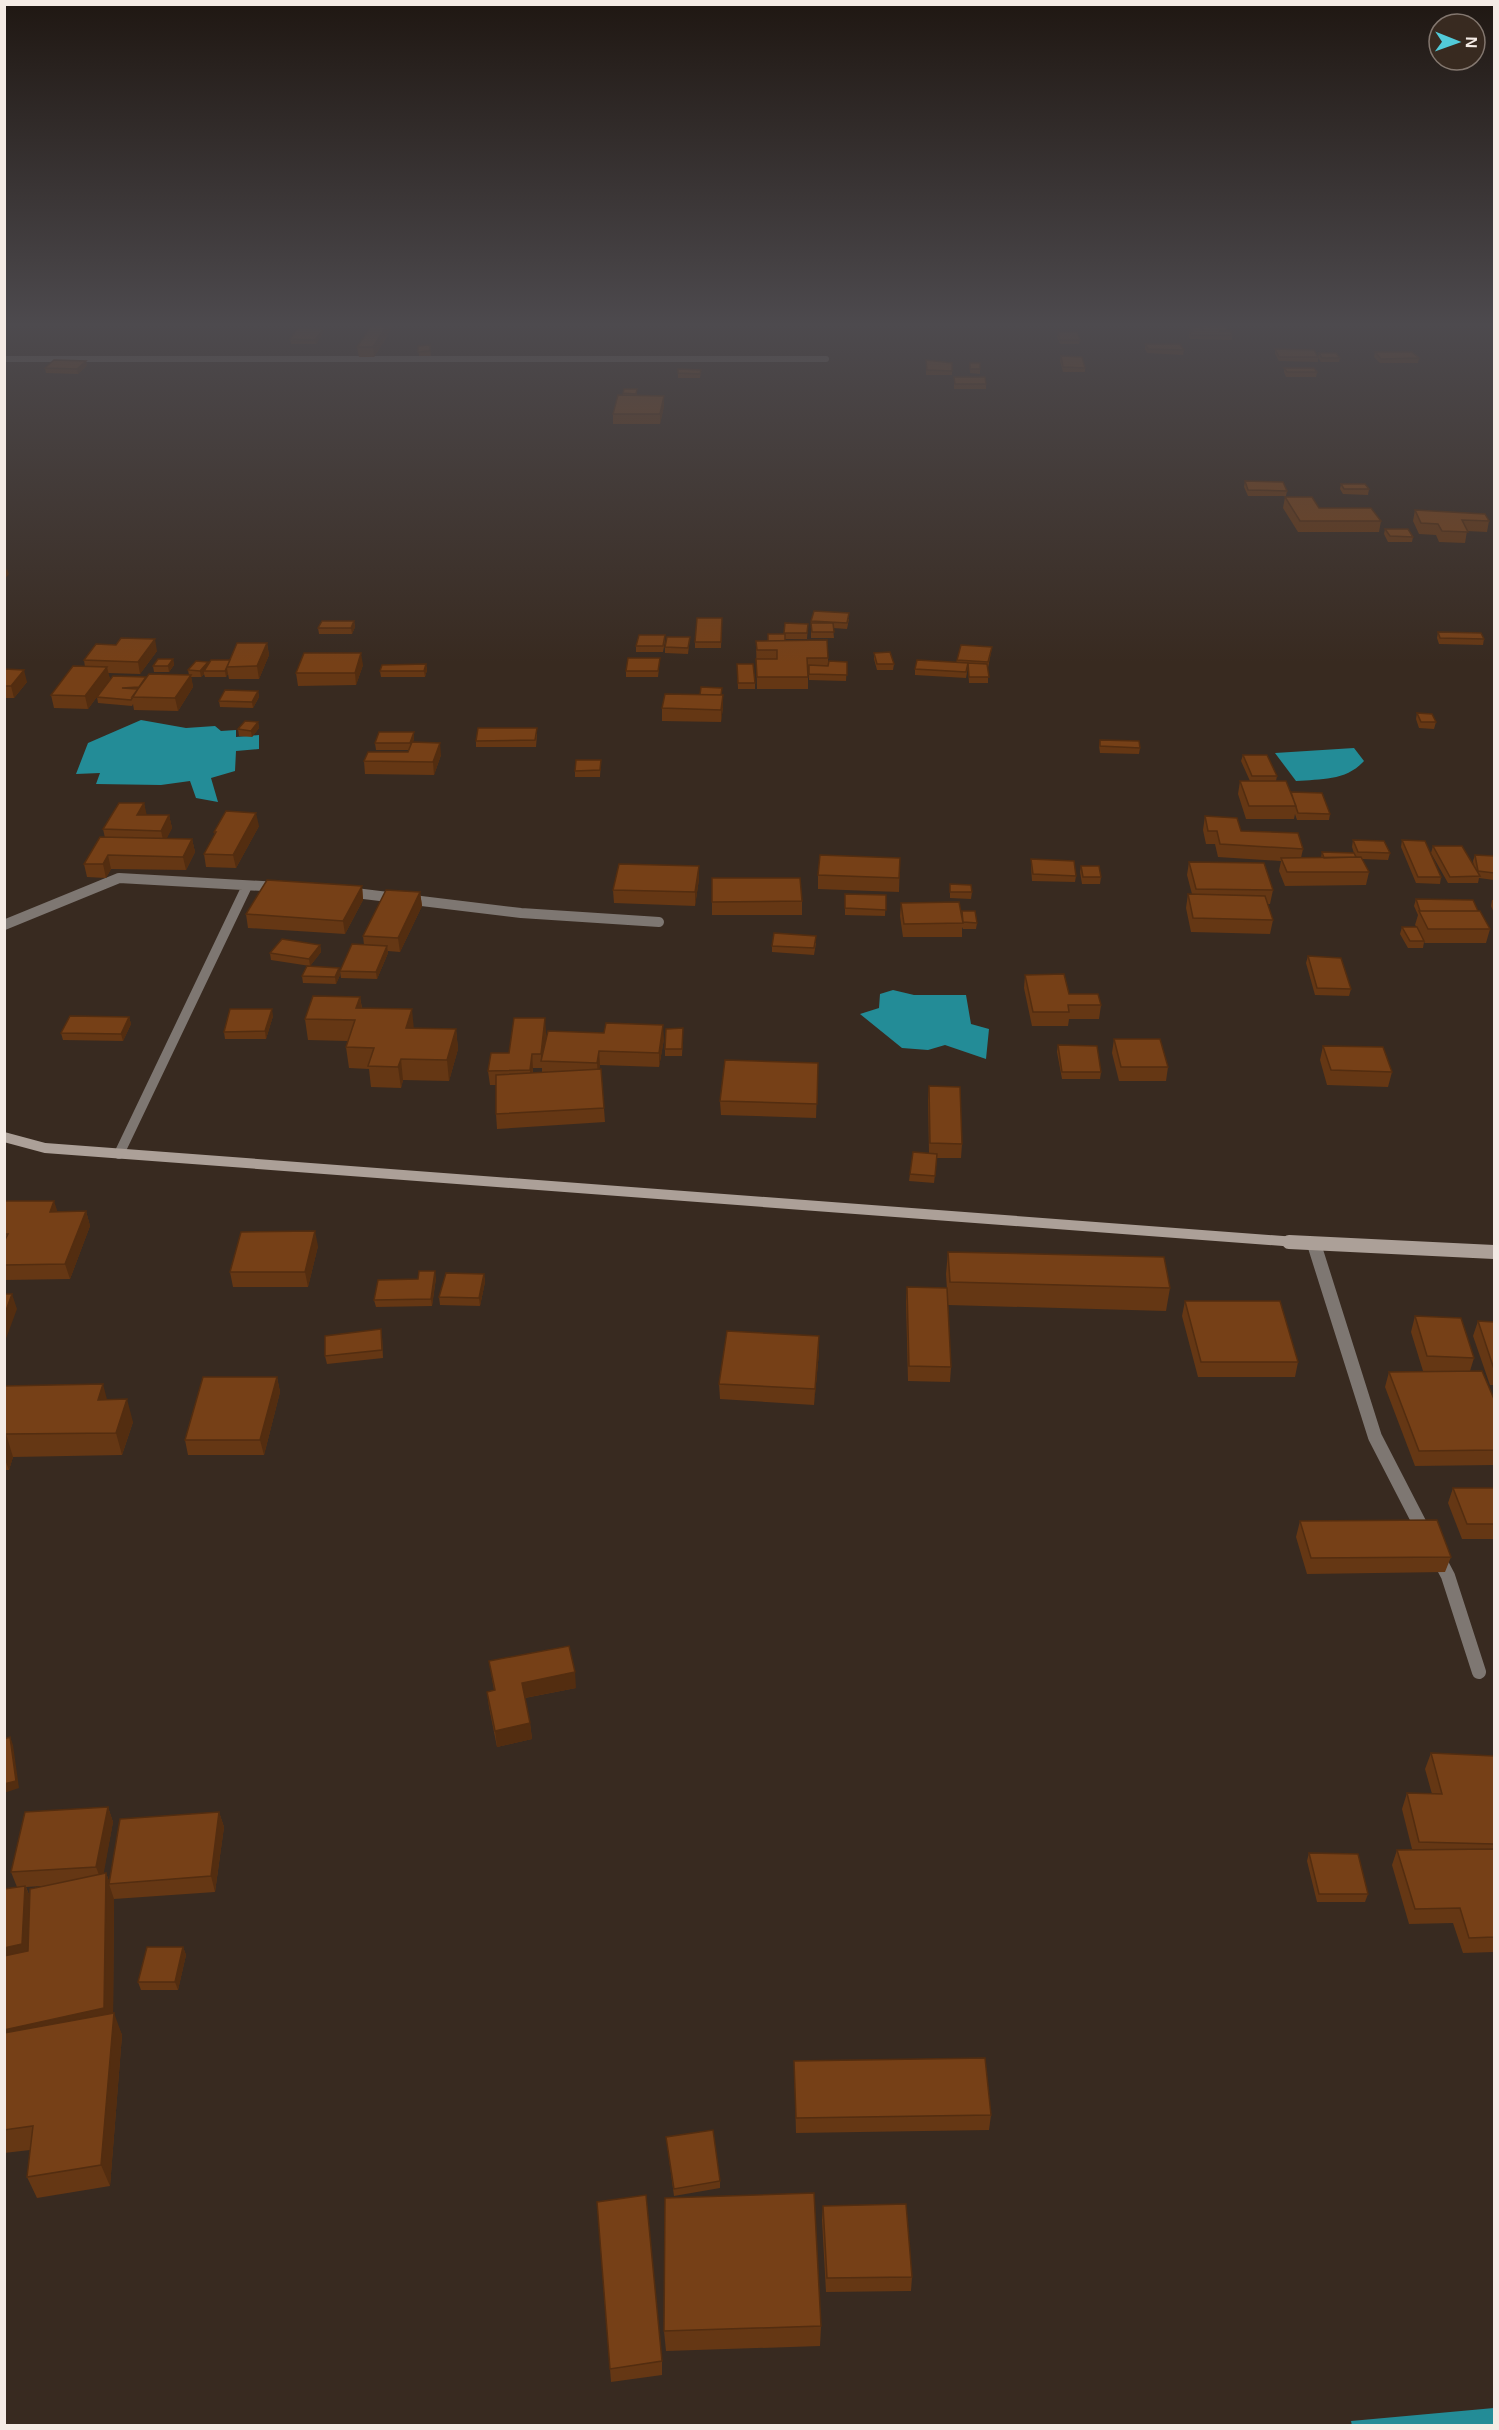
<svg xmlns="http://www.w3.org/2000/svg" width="1499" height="2430" viewBox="0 0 1499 2430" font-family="Arial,sans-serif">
<rect width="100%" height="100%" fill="#382a20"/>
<path fill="#238c97" d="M141,720L186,728L215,726L221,731L236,730V737L259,735V749L236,751L235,771L211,778L218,802L196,798L190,781L161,785L96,784L100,773L76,774L88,743Z
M1354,748L1364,761C1346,781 1321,779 1296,781L1275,753Z
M893,990L914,995H966L971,1024L989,1029L986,1059L945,1045L928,1050L902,1048L860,1014L879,1008L880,994Z
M1494,2408V2425L1352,2426L1351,2421Z"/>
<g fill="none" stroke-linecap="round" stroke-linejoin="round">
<path stroke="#7e7772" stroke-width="6" d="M4,359H826"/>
<path stroke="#7e7772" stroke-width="10" d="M347,892L521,913L659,922
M4,925L119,878L279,887
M119,1154L247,886"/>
<path stroke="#7e7772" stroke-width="14" d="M1314,1244L1375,1437L1425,1534
M1438,1557L1448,1576L1479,1672"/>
<path stroke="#aca098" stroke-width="10" d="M4,1137L45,1148L1309,1243"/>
<path stroke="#aca098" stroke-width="14" d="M1289,1242L1494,1252"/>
</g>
<path fill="#653714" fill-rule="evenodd" d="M373,323H390L391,330L374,357H359L357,347Z
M1200,323L1228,331L1232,335V340L1190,339L1189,336L1191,327H1199Z
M1058,332L1080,340L1079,344H1060L1057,336Z
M323,333L316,344H291L290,339Z
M1145,344L1184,350L1183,355L1147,353L1145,349Z
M430,345L431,356H419L418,346Z
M1275,349L1318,357L1319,353L1340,358L1339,362H1321L1318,358V362L1279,361L1275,354Z
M1375,352L1419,358L1418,363H1380L1374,357Z
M1061,356L1085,368V372H1063L1060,361Z
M926,360L952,371V375H926Z
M970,363H980V374L970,373Z
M87,365L78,374L46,373L45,368Z
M1284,368L1317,372L1316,377H1286L1284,372Z
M701,370L700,378H678V373Z
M954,377L986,384V389H954Z
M623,393L637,394V396L664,406L660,424H613V414L623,395Z
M1245,481L1287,491L1286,496H1248L1244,487Z
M1341,484L1369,489L1368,495L1343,494L1340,489Z
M1285,497L1319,508L1381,521L1379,532H1298L1283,508Z
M1415,510L1489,521L1487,532L1467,531L1465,543L1439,542L1436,535L1419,534L1413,521Z
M1385,529L1413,537L1412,542H1388L1384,534Z
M722,618L721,648H695V642Z
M849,619L847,629L833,628L834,638H811V621Z
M354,621L355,627L352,634H319L318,628Z
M785,623L808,624L807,639H785V641L828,658V666L847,662L846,681L809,680V670H808V689H757L756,641H768L784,634Z
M1438,632L1484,639L1483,645L1439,644L1437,638Z
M665,635V641L663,652H636V646Z
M690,637L688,654L665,653V647Z
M267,643L269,655L259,679H229L228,674L226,677H205L204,674L201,677H191L193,687L178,711L134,710L133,704L132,706L98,703L97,697L146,677L189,675L188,670L208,663L230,660Z
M992,647L988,668V683H969L968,667L966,678L915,675V669L956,663L957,660Z
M157,651L140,674L108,673L110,679L88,709L54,708L51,695L85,667L84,660Z
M874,653L894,664L893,670H877L874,659Z
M660,658L658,677H626V671Z
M173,659L174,665L169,672H154L153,666Z
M426,664L427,670L425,677H381L380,671Z
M737,664L755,683V689H738Z
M363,665L356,685L298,686L296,673Z
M4,669L27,682L14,698H4Z
M258,691L259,697L253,708L220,707L219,701Z
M723,695V707L721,722L662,721V708Z
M1417,713L1436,722L1434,729L1419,728L1416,719Z
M258,722L259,728L252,737L239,736L238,729Z
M537,734L536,747H476V741Z
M414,738L413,742L441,755L434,775L365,774L364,761L408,752L409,750H376L375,743Z
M1100,740L1140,748L1139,754L1100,753L1099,746Z
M1243,755L1277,776L1276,781L1291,792L1330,814L1329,820H1297L1295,814L1294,819H1246L1238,794L1240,781H1250L1241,761Z
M601,760L600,777H575V771Z
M144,803L146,815H169L172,828L166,839H192L195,852L186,870L111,869L106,878L87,877L84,864L105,838L103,829Z
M1205,816L1241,831L1303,849L1301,858H1321L1322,852L1354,853L1352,847L1353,840L1390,853L1388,860L1362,859L1369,872L1366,885L1285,886L1279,871L1281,861L1218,857L1215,844H1206L1203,830Z
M259,826L236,868L206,867L204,854L215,835L214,832Z
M1402,840L1441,877L1440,884L1416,883L1401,847Z
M1433,846L1474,867L1473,861L1475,855L1494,856V880L1479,878L1478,883H1448L1431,853Z
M900,858L899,892L818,889V875Z
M1031,859L1076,876L1075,882L1032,881L1031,866Z
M1189,862L1273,890L1270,904H1267L1273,920L1270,934L1191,932L1186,908L1188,894H1192L1187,875Z
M699,866V879L695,906L614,903L613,890Z
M1081,866L1101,877L1100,884H1082L1080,872Z
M712,878L802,901V915H712Z
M950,884L972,892L971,899L950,898Z
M362,886L363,900L345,934L248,928L246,914Z
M420,892L422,906L400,952L388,951V953L377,979L341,978L340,971L364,945L363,936Z
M845,894L886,895L885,916L845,915Z
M1416,899L1478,911L1490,929L1486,943H1425L1424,942L1423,948H1408L1400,934L1402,927H1417L1415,925L1418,915L1414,906Z
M1492,900H1494V913L1491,906Z
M901,903L961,916L962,911L977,923L976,929H963L962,927V937H903L900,916Z
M816,943L814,955L772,952V946Z
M320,945L321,952L310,966L271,960L270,953Z
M1308,956L1351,989L1349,996L1315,995L1306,963Z
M339,968L340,975L336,984L303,983L302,976Z
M1025,975L1069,994L1101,1005L1099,1019H1069L1068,1026H1032L1024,988Z
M360,997L362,1008L414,1028L456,1029L458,1049L449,1081L403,1080L401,1088L371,1087L369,1069L349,1068L346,1047L348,1041L308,1040L305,1019Z
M273,1016L266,1039H225L224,1032Z
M129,1017L131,1024L123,1041L63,1040L61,1033Z
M546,1032L545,1045L664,1039L659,1067L600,1065L599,1069H601L605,1122L497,1129L496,1114V1085H490L488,1071L509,1053ZM533,1068H542V1073H533Z
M683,1036L682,1056H665V1049Z
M1114,1039L1168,1067L1166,1081H1119L1112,1053Z
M1058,1045L1101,1072L1100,1079H1062L1057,1052Z
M1323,1046L1392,1072L1388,1087L1327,1085L1320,1060Z
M818,1063L816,1118L721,1115L720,1101Z
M929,1086L962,1144L961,1158H937L934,1183L909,1181L910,1174L929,1153L928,1100Z
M5,1201L57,1212L86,1211L90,1226L70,1279L4,1280Z
M318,1246L308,1287H233L230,1272Z
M948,1252L1170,1288L1166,1311L948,1305L951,1367L950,1382L908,1381L906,1302L907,1287L947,1290L946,1274Z
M484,1274L485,1282L480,1306L440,1305L439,1297Z
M436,1278L432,1306L376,1307L374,1300L418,1279Z
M1185,1301L1298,1362L1295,1377H1198L1182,1316Z
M1415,1316L1474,1358L1470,1371L1494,1399V1465L1415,1466L1385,1387L1389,1372L1423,1371L1411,1332Z
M1478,1321L1494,1322V1385H1490L1473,1336Z
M382,1337L383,1358L327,1364L325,1356Z
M819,1352L814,1405L720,1399L719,1384Z
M277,1377L280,1392L264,1455H188L185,1440Z
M4,1386L107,1399L133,1422L122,1455L13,1457L9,1470H4Z
M1453,1488H1494V1539H1462L1448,1503Z
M1300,1521L1451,1557L1445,1572L1307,1574L1296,1537Z
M489,1661L576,1688L525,1698L530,1723L532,1739L497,1747L489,1707L487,1692L494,1690Z
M1431,1753L1494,1756V1952L1463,1953L1453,1923L1409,1924L1392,1865L1397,1850L1412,1849L1402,1809L1407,1793L1432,1794L1425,1769Z
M108,1807L113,1822L103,1874L106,1873L109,1881L219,1812L224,1827L215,1892L114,1899L113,2014L122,2035L110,2186L37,2198L27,2177L30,2150L4,2153V1889L17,1887L11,1872ZM42,1886L30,1897L26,1887Z
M1309,1853L1368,1894L1365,1902H1317L1307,1861Z
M183,1947L186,1955L178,1990H141L138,1982Z
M794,2061L991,2115L989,2130L796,2133Z
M666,2137L720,2181V2188L674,2196Z
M823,2206L912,2277L911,2291L826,2292L822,2220Z
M821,2326L820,2346L666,2351L664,2331Z
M662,2361V2375L611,2382L610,2369Z"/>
<path fill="#532d10" d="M388,323H390L391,330L374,357L373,347Z
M323,329V333L316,344L315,340Z
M86,361L87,365L78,374L77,369Z
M664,396V406L660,424V414Z
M7,569L9,574L4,580V572Z
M354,621L355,627L352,634L351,628Z
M155,639L157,651L140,674L138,662Z
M267,643L269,655L259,679L257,666Z
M361,653L363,665L356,685L355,673Z
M173,659L174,665L169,672L168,666Z
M208,662L209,668L204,671V674L201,677L200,671Z
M426,664L427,670L425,677L424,671Z
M107,667L110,679L88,709L85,696Z
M227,668L228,674L226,677L225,671Z
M24,670L27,682L14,698L11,686Z
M191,675L193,687L178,711L175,698Z
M258,691L259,697L253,708L252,702Z
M723,695V707L721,722V710Z
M258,722L259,728L252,737L251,731Z
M414,732V738L411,750L410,743Z
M440,743L441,755L434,775L433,762Z
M144,803L147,816L137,815Z
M256,813L259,826L236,868L233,855Z
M169,815L172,828L164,844L161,831Z
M192,839L195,852L186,870L183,857Z
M108,855L111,869L106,878L103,864Z
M699,866V879L695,906V892Z
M362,886L363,900L345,934L343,921Z
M420,892L422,906L400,952L398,938Z
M320,945L321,952L310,966L309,959Z
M387,946L388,953L377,979L376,972Z
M339,968L340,975L336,984L335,977Z
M360,997L363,1017L356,1008Z
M272,1009L273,1016L266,1039L265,1031Z
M412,1009L414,1030L406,1028Z
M129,1017L131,1024L123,1041L121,1034Z
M545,1018L546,1032L543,1061H541V1054Z
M663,1025L664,1039L659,1067V1053Z
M456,1029L458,1049L449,1081L447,1060Z
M599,1051L600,1065L598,1077L597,1063Z
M532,1054L533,1068L531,1085L530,1070Z
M401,1059L403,1080L401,1088L398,1067Z
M54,1201L59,1216L50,1212Z
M86,1211L90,1226L70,1279L65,1264Z
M315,1231L318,1246L308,1287L305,1272Z
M435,1271L436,1278L432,1306L431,1299Z
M484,1274L485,1282L480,1306L479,1298Z
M12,1294L17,1309L4,1344V1316Z
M819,1336V1352L814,1405L815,1389Z
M277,1377L280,1392L264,1455L260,1440Z
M103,1384L109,1407L98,1400Z
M127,1399L133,1422L122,1455L116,1433Z
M6,1434L13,1457L9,1470L4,1457V1438Z
M575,1672L576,1688L524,1698L522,1683Z
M530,1723L532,1739L497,1747L495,1731Z
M10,1737L13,1745L19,1788L4,1793V1784Z
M108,1807L113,1822L102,1883L96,1867Z
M219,1812L224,1827L215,1892L211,1876Z
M106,1873L110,1884H109L114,1899L113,2027L114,2013L122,2035L110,2186L101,2165L4,2054V2030Z
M25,1886L32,1901L28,1959L4,1965V1948Z
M183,1947L186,1955L178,1990L175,1982Z"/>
<path fill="#764017" stroke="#532d10" stroke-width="1.5" d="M373,323H388L373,347H357Z
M1200,323H1224L1228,330L1219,331H1230L1232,335H1191L1189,331H1193L1191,327H1200L1204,331Z
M298,328L323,329L315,340L290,339Z
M1058,332H1077L1080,340H1060Z
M1145,344H1180L1184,350L1148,349Z
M430,345V351L418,352V346Z
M1275,349L1314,350L1318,357H1279Z
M1375,352H1412L1419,358L1381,359Z
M1319,353H1336L1340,358H1322Z
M1061,356L1082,357L1085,368L1063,367Z
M54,360L86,361L77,369L45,368Z
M926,360L952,363V371L927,370Z
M970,363H980V369H970Z
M1284,368H1314L1317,372H1287Z
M678,369L701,370L700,374L678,373Z
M954,377H985L986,384H955Z
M624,389H637L636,394L623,393Z
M618,395L664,396L660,414H613Z
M1245,481L1283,482L1287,491L1248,490Z
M1341,484H1365L1369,489H1344Z
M1285,497H1312L1319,508H1371L1381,521H1300Z
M1415,510L1485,514L1489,521L1462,520L1468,532L1442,531L1438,524L1421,523Z
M1385,529H1408L1413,537L1390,536Z
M814,611L849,613L847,623L811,621Z
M697,618H722L721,642H695Z
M322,621H354L351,628H318Z
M785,623L808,624L807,633H784Z
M811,623H833L834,632H812Z
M1438,632L1481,633L1484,639L1440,638Z
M768,634H785V641H768Z
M639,635H665L663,646H636Z
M667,637H690L688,648L665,647Z
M121,638L155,639L138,662L84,660L96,644L116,645Z
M827,640L828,658H807L808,677H757L756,659H777V650H757L756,641Z
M237,643H267L257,666L227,667Z
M961,645L992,647L988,662L957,660Z
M890,652L894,664H877L874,653Z
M304,653H361L355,673H296Z
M628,658H660L658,671H626Z
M158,659H173L168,666H153Z
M211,660H230L225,671H204Z
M917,660L968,663L966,672L915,669Z
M196,661L208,662L200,671L188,670Z
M829,661L847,662V675L809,674V665L828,666Z
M968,663L987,664L989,677H969Z
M426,664L424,671H380L382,665Z
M737,664H753L755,683H738Z
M73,666L107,667L85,696L51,695Z
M4,669L24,670L11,686H4Z
M149,674L191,675L175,698L132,697Z
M113,676L146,677L139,687L122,688L138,689L131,700L97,697Z
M701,687L722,688L721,695H700Z
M225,690L258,691L252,702L219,701Z
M665,694L723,695L721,710L662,708Z
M1417,713L1432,714L1436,722H1421Z
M245,721L258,722L251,731L238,729Z
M478,728H537L535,740L476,741Z
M379,732H414L410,743H375Z
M1100,740L1139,741L1140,748L1100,746Z
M412,742L440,743L433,762L364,761L368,752H408Z
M1243,755H1267L1277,776H1252Z
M576,760H601L600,770L575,771Z
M1240,781H1286L1296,806H1249Z
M1291,792L1322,793L1330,814L1298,813Z
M119,803H144L137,815H169L161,831L103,829Z
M226,811L256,813L233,855L204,854L216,832H214Z
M1205,816L1237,818L1241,831L1298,833L1303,849L1220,844L1217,831H1208Z
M100,837L192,839L183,857L108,855L103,864H84Z
M1353,840L1384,841L1390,853L1358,852Z
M1402,840L1425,841L1441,877H1418Z
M1433,846H1462L1480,876L1450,877Z
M1322,852L1354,853L1356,857L1324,858Z
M820,855L900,858L899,878L818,875Z
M1475,855L1494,856V873L1478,871Z
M1361,857L1369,872H1287L1281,858Z
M1031,859L1074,861L1076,876L1033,874Z
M1189,862L1264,863L1273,890L1196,889Z
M619,864L699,866L695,892L613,890Z
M1081,866H1099L1101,877H1083Z
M712,878H800L802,901L712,902Z
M267,880L362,886L343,921L246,914Z
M950,884L971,885L972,892H950Z
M386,890L420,892L398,938L363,936Z
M845,894L886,895V910L845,908Z
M1188,894L1265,896L1273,920L1193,918Z
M1416,899L1473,900L1478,911H1420Z
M959,902L963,923L904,924L901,903Z
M962,911H975L977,923L963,922Z
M1419,911H1480L1490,929H1428Z
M1402,927H1417L1424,941H1410Z
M774,933L816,936L814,948L772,946Z
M282,939L320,945L309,959L270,953Z
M352,944L387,946L376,972L340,971Z
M1308,956L1341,958L1351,989L1317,988Z
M307,966L339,968L335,977L302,976Z
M1064,974L1069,994H1098L1101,1005H1068L1069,1012H1033L1025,975Z
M313,996L360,997L356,1008L412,1009L406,1028L456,1029L447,1060L401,1059L398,1067L368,1066L374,1048L346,1047L355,1020L305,1019Z
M230,1009H272L265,1031L224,1032Z
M70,1016L129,1017L121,1034L61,1033Z
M514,1018H545L541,1054H532L530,1070L488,1071L491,1053H509Z
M606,1023L663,1025L659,1053L599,1051L597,1063L541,1061L548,1031L604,1033Z
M683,1028L682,1049H665L666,1029Z
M1114,1039H1160L1168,1067H1121Z
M1058,1045L1097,1046L1101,1072H1062Z
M1323,1046L1383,1047L1392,1072L1331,1070Z
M725,1060L818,1063L817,1104L720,1101Z
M601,1069L604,1108L496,1114V1075Z
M929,1086L960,1087L962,1144L930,1143Z
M913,1152L937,1154L935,1176L910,1174Z
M5,1201H54L50,1212L86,1211L65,1264L4,1265V1242L8,1234H4Z
M315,1231L305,1272H230L241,1232Z
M948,1252L1164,1257L1170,1288L950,1282Z
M419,1271H435L431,1299L374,1300L378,1280L418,1279Z
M446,1273L484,1274L479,1298L439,1297Z
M907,1287L947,1288L951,1367L909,1366Z
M4,1294H12L4,1316Z
M1185,1301H1280L1298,1362H1201Z
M1415,1316L1461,1318L1474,1358L1427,1356Z
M1478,1321L1494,1322V1369Z
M381,1329L382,1350L325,1356V1336Z
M727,1331L819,1336L815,1389L719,1384Z
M1482,1371L1494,1399V1450L1419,1451L1389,1372Z
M203,1377H277L260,1440H185Z
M103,1384L98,1400L127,1399L116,1433L6,1434L4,1438V1386Z
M1453,1488H1494V1524H1467Z
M1437,1520L1451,1557L1311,1558L1300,1521Z
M569,1646L575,1672L522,1683L530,1723L495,1731L487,1692L495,1690L489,1661Z
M10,1737L16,1781L4,1784V1739Z
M1431,1753L1494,1756V1844L1419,1842L1407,1793L1442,1794Z
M108,1807L96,1867L11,1872L25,1812Z
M219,1812L211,1876L109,1884L120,1819Z
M1494,1849V1937L1469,1938L1460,1908L1415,1909L1397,1850Z
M1309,1853L1358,1854L1368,1894H1319Z
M106,1873L104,2008L4,2030V1956L28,1951L30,1889Z
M25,1886L22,1944L4,1948V1889Z
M147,1947H183L175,1982H138Z
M114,2013L101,2165L27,2177L33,2126L4,2130V2033Z
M985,2058L991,2115L796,2118L794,2061Z
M713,2130L720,2181L674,2189L666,2137Z
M814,2193L821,2326L664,2331L665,2198Z
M646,2195L662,2361L610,2369L597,2202Z
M906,2204L912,2277L827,2278L823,2206Z"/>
<linearGradient id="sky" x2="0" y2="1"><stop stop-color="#1f1712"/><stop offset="0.49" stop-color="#4d4a4e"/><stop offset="1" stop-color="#4d4a4e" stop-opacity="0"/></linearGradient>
<rect width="1499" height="663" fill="url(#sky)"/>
<rect width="1499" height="2430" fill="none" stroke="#f4ebe5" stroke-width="12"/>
<g transform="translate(1457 42) rotate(91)"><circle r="28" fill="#382a20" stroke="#83776f" stroke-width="1.5"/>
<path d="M0-4.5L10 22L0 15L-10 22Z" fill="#52cbd9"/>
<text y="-9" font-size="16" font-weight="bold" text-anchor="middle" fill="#f4ebe5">N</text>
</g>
</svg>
